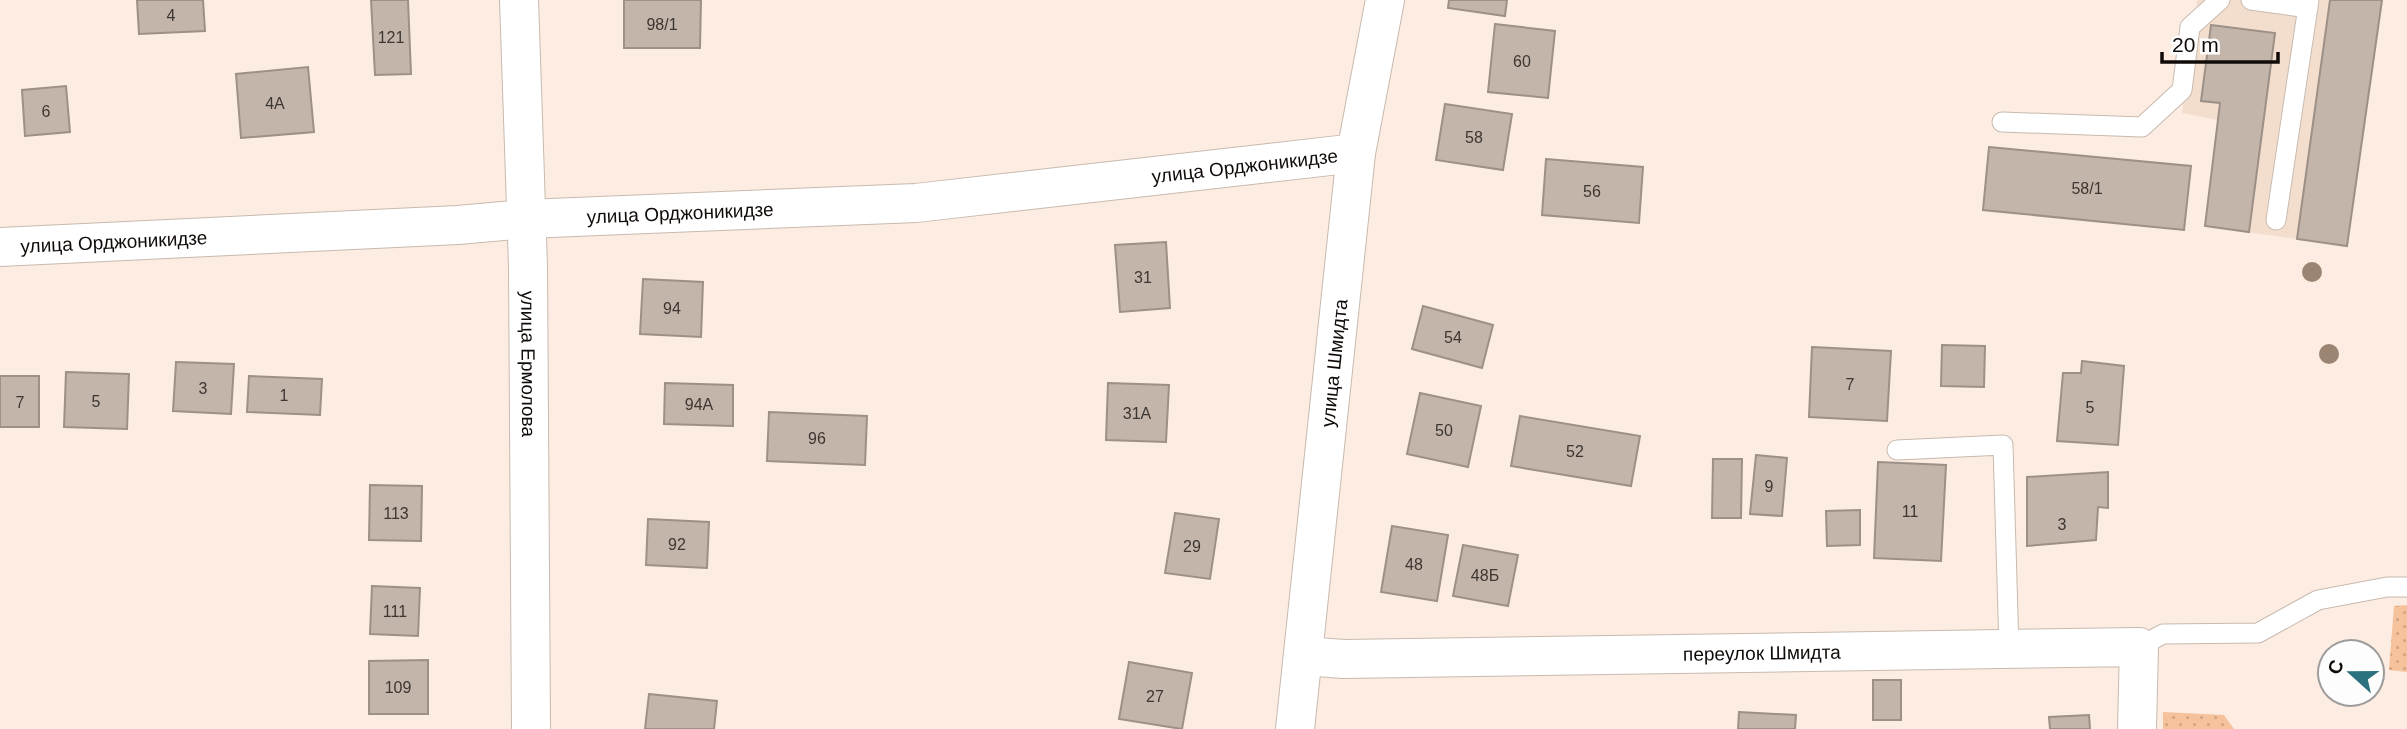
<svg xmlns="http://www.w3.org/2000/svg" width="2407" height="729" viewBox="0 0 2407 729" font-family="Arial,sans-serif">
<defs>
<pattern id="grass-dots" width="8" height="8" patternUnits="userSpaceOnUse" patternTransform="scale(1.75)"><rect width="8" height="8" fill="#f6c29b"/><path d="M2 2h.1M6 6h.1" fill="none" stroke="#d2a584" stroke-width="1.8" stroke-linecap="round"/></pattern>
</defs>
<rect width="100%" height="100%" fill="#fcece1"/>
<path fill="#f3dece" d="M2197,0H2382L2347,246L2205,226L2218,120L2182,113Z"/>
<path fill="url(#grass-dots)" d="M2407,605V672L2389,670L2394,606Z
M2163,712L2224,715L2234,729H2163Z"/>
<path fill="#c4b5ab" stroke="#9d9086" stroke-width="2" d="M137,0H203L205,31L139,34Z
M371,0H408L411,74L375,75Z
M624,0H701L700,48H624Z
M1449,0H1507L1505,16L1448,8Z
M2330,0H2382L2347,246L2297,239Z
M1495,24L1555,31L1548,98L1488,92Z
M2211,25L2275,33L2249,232L2205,226L2220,103L2201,101Z
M308,67L314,132L241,138L236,74Z
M66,86L70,132L25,136L22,90Z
M1445,104L1512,114L1503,170L1436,160Z
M1989,147L2191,166L2184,230L1983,210Z
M1546,159L1643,167L1639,223L1542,215Z
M1166,242L1170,308L1120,312L1115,245Z
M643,279L703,282L701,337L640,334Z
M1423,306L1493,325L1482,368L1412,349Z
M1942,345L1985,346L1984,387L1941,386Z
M1812,347L1891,351L1887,421L1809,417Z
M2082,361L2124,366L2118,445L2057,441L2063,373H2081Z
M176,362L234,364L231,414L173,411Z
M66,372L129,374L127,429L64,427Z
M0,376H39V427H0Z
M249,376L322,379L320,415L247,412Z
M665,383L733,385V426L664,424Z
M1108,383L1169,385L1166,442L1106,440Z
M1420,393L1481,406L1468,467L1407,454Z
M769,412L867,416L865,465L767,461Z
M1520,416L1640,436L1631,486L1511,466Z
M1756,455L1787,458L1782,516L1750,514Z
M1713,459H1742L1741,518H1712Z
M1878,462L1946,465L1941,561L1874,558Z
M2108,472V508L2098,507L2096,540L2027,546V477Z
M370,485L422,486L421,541L369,540Z
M1860,510V545L1827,546L1826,511Z
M1175,513L1219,519L1210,579L1165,573Z
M648,519L709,522L707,568L646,565Z
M1392,526L1448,535L1437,601L1381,592Z
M1463,545L1518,555L1508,606L1453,596Z
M372,586L420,588L418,636L370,634Z
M428,660V714H369V661Z
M1129,662L1192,673L1182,729L1119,719Z
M1873,680H1901V720H1873Z
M649,694L717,701L714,729H645Z
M1739,712L1796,715L1795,729H1738Z
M2089,715L2090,729H2050L2049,717Z"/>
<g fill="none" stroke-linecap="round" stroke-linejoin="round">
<g stroke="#c8baaf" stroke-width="21">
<path id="service" d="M2251,0L2308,8
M2002,122L2142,127L2182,90L2190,27L2220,0
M2276,220L2309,0
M1897,450L2003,445L2009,649
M2139,647L2163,634L2258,633L2318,600L2387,587H2407"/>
</g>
<g stroke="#c8baaf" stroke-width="40">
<g id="minor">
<path id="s1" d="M1304,656L1344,659L2139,647L2137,729"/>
<path id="s2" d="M1295,729L1356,153"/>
</g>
</g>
<g stroke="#c8baaf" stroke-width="40">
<g id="tertiary">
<path id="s3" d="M519,0L528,266L531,729"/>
<path id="s4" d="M0,247L458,225L526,219L916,203L1356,153L1385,0"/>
</g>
</g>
<use href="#service" stroke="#fff" stroke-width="19"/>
<use href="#minor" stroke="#fff" stroke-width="38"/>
<use href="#tertiary" stroke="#fff" stroke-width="38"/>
</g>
<g fill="#9b8472">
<circle cx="2312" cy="272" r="10"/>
<circle cx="2329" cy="354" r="10"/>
</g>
<g text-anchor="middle" stroke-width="7" stroke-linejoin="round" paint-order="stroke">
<g font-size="16" fill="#3d3631">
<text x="171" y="21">4</text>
<text x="662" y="30">98/1</text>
<text x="391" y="43">121</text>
<text x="1522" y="67">60</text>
<text x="275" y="109">4А</text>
<text x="46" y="117">6</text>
<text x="1474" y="143">58</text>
<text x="2087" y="194">58/1</text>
<text x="1592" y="197">56</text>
<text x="1143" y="283">31</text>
<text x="672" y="314">94</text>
<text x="1453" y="343">54</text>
<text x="1850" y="390">7</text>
<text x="203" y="394">3</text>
<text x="284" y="401">1</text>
<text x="96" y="407">5</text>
<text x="20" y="408">7</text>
<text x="699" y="410">94А</text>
<text x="2090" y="413">5</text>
<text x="1137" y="419">31А</text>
<text x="1444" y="436">50</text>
<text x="817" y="444">96</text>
<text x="1575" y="457">52</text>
<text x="1769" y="492">9</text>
<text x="1910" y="517">11</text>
<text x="396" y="519">113</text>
<text x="2062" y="530">3</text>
<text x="677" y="550">92</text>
<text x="1192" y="552">29</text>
<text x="1414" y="570">48</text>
<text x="1485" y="581">48Б</text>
<text x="395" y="617">111</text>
<text x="398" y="693">109</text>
<text x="1155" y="702">27</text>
</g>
<g font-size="19" fill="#100b08" stroke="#fdfdfd">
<text dy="7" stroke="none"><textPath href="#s4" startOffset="1248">улица Орджоникидзе</textPath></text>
<text dy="7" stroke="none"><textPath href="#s4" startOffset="681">улица Орджоникидзе</textPath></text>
<text dy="7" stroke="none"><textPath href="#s4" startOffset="114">улица Орджоникидзе</textPath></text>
<text dy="7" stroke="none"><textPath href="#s3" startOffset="364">улица Ермолова</textPath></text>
<text dy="7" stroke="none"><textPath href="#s2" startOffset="368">улица Шмидта</textPath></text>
<text dy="7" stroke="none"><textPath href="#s1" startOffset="458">переулок Шмидта</textPath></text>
</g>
</g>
<g transform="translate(2351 673) rotate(291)"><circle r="33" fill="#fdfdfd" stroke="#9e9c9b" stroke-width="2"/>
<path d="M0-5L12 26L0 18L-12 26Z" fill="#2a727d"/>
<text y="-10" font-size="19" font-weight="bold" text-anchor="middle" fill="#100b08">С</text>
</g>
<path d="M2162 52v10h116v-10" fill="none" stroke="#100b08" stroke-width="3.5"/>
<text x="2172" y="52" font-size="21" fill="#100b08" stroke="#fdfdfd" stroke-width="5" paint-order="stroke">20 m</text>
</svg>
